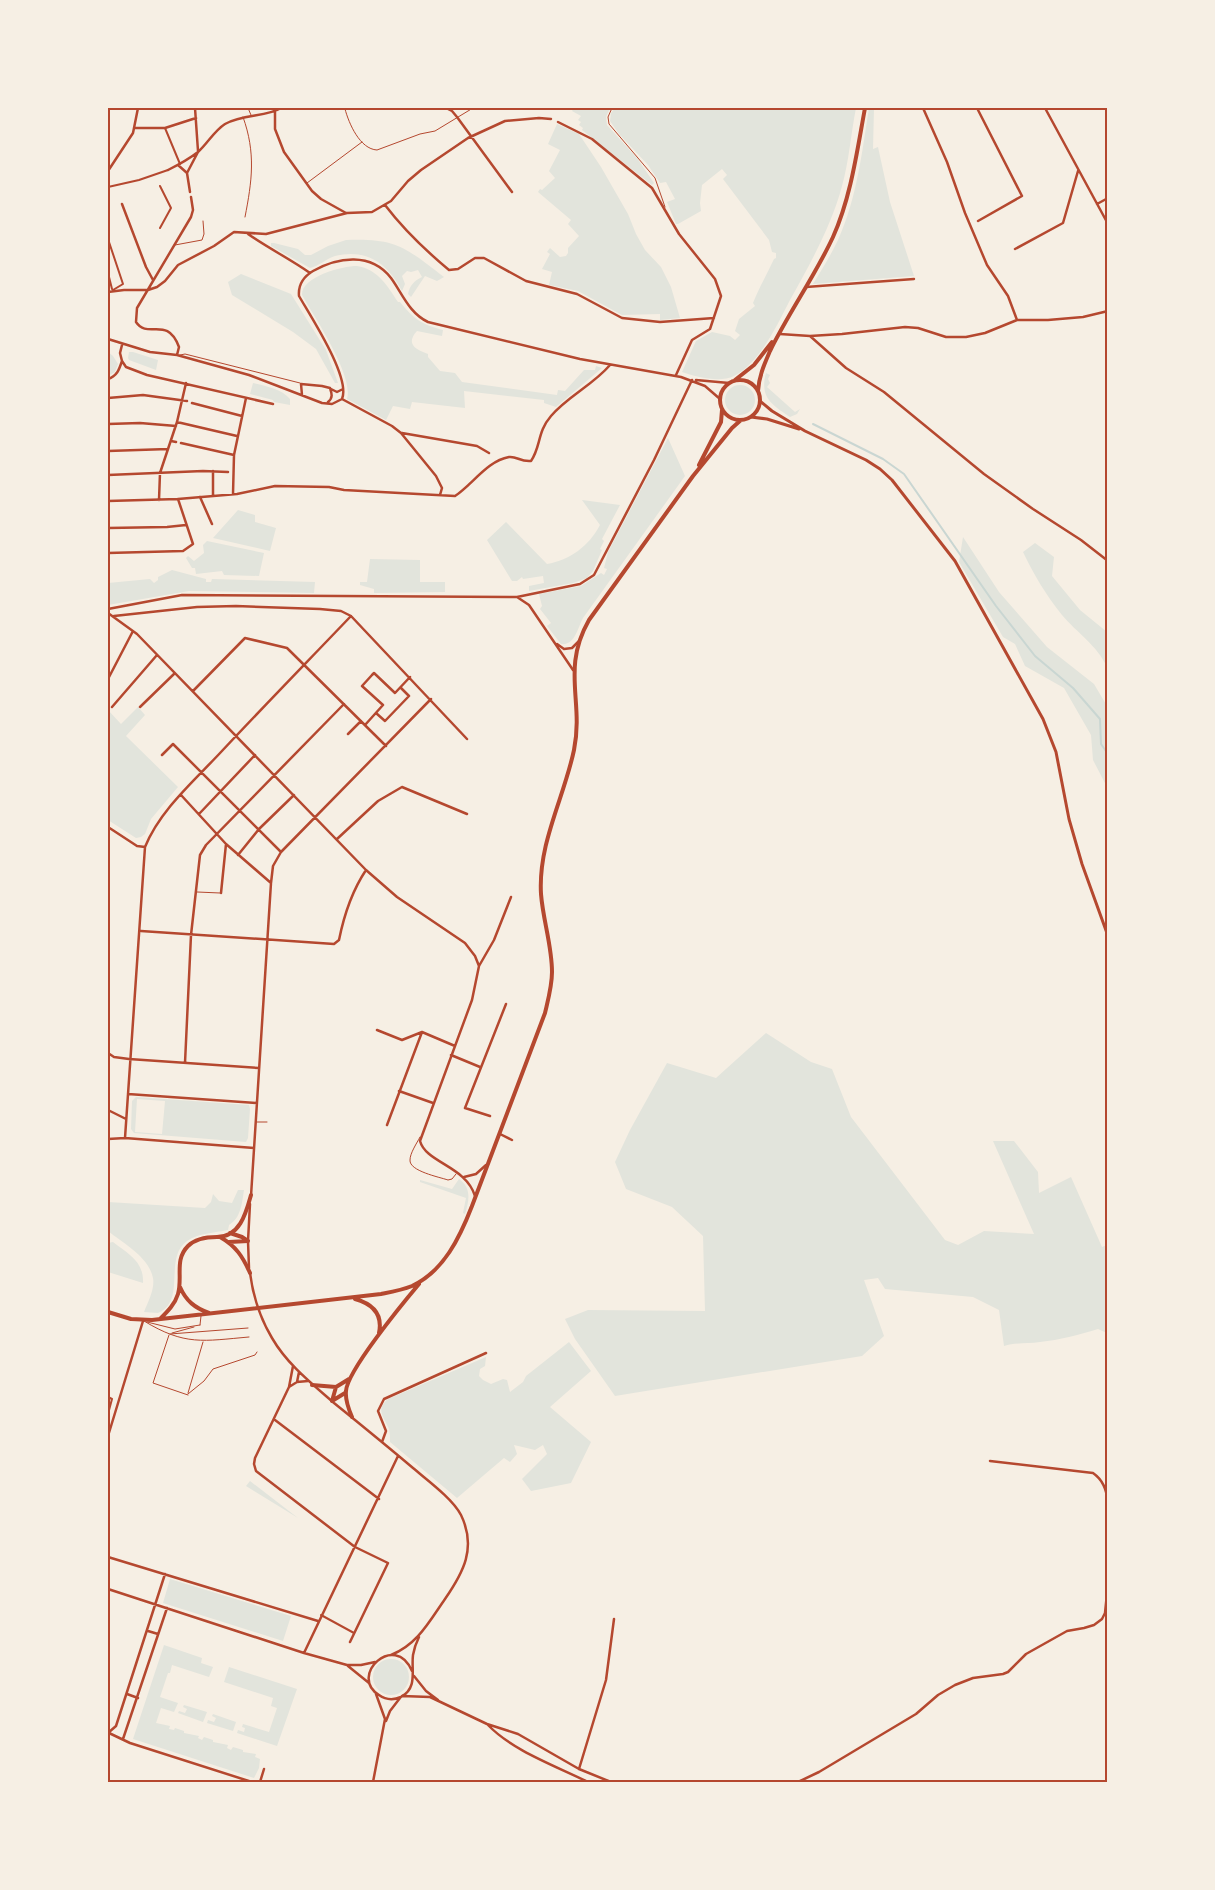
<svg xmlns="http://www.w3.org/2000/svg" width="1215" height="1890" viewBox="0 0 1215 1890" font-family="Quicksand,sans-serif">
<rect width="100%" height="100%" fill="#f6efe4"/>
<path fill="#e2e4dc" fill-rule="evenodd" d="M574,108H610L606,117L607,125L637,158L654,183L652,185L582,130L583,128L579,125L581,122L578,120L581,116L572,111Z
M615,108H856C851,133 849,161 842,186C831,227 810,264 790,300C777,325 760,363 734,376C720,383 696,377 682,372L696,341L712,332L730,336L735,340L740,335L735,331L739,319L755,306L753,303C759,288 767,274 774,259L776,258V253L772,252L769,240L723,179L727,175L722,169L702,185L700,203L701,211L678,224H676L667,202L675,199L666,182L660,183L648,165L619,134L610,121L611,113Z
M869,108H874L873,149L878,147L890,202L914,276L813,284C822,269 831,255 838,240C857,198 862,152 869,108Z
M557,124L579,134L601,167L628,214L636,234L645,250L661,267L671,287L680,318L660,320V314L622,315L578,291L549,285L552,272L542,269L550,254L547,252L550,248L560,257L566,256L568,253V248L579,236L568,224L571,220L538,192L540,189L542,190L555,178L549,171L560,150L548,144Z
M346,240C396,238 405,247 444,277L437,281L425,276L411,297L408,294C410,285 414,281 422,277L418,270L411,272L407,271L402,276L405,284L402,291C388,264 367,248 335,256C326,259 319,266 310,268L271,246V243H274L298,249L305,255H311L328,246Z
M357,266C378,269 388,287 398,302H400C415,320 421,324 443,330L442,336L417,331C405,344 416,350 428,354V357L440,371L455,373L462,382L557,395L558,390L565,391L584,370H595L596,366L602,368L556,407L544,403V400L464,391L465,408L412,402L410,409L393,406L386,420L347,399C354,376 315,318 302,295C301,277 342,266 357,266Z
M241,274L291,294L326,350L338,383H335L316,349L293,332L232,295L228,282Z
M108,352L113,356L118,364L115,372L108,376Z
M129,352H133L158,360L156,370L129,360L128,358Z
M766,373L770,375L768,379L770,383L767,387L795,412L800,409L797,414L790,417C773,405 759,398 766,373Z
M253,383C265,386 282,389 290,399V405L274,402L273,400L250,394Z
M725 400a15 15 0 1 1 30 0a15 15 0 1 1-30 0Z
M668,438L685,476L583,618C578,627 575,646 561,644L547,626L551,623L540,609L542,606L539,594L581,586L601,573L604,575L607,569L604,568L608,552Z
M582,500L620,505L602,539L604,541L600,549L602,550L593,571L587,578L573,583L529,591V586L544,583L543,576L523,579L522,577L517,581H512L487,540L506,522L547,564C570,560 589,546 600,525Z
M238,510L255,515V522L276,528L270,551L213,538Z
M963,537L999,592L1047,647L1094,684L1107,706V787L1093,760L1091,735L1064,688L1025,666L1015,644L1003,637L959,562Z
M207,541L264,553L259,576L224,575L222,571L196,574L195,568H192L186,558L188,556L194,561L204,553L203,545Z
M1035,543L1054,557L1052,576L1080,610L1107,632V667C1097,645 1077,633 1062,615C1046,595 1034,575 1023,552Z
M370,559L420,560V582H445V592L374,593V589L360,585V582H367Z
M172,570L206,579V582H211L212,579L315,582L314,593L189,591L108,605V583L150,579L154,583L158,580V577Z
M138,707L145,715L126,736L178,787L151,819L145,834L141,837L136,838L108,820V710L121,724Z
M766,1033L811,1062L832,1069L851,1117L945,1240L958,1245L984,1231L1034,1234L993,1141H1014L1038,1172L1039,1193L1071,1177L1102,1247L1107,1245V1333L1098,1329C1078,1335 1060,1340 1040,1342C1028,1344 1016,1342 1004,1346L999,1310L973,1297L885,1289L878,1278L864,1280L884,1336L862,1356L615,1396L575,1339L565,1319L588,1310L705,1311L703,1236L672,1207L626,1189L615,1162L630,1130L667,1063L716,1078Z
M136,1097L249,1105L250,1109L248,1138L246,1142L134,1133L131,1129L132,1101ZM137,1099L165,1101L162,1134L135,1132Z
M459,1179C472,1188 469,1201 465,1214L463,1213L466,1198L420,1182V1180L452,1189Z
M238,1190H244C242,1203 241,1218 229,1225L228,1230C214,1233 199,1233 187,1241C163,1258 187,1301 158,1313L144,1312C148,1302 155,1289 153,1278C149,1257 123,1243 108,1231V1202L205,1208L211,1202L213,1194L219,1201L232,1203Z
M113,1242C128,1254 144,1261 143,1283L108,1272V1243Z
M569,1342L591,1371L550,1407L591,1442L571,1483L531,1491L522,1479L547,1454L543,1445L535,1450L514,1445L517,1454L510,1462L504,1458L457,1498L390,1442C390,1438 390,1433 389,1429C384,1417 375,1410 388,1399L486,1357L485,1366L480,1369L479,1376L483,1380L491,1384L503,1379L507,1380L510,1392L523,1382L526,1376Z
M250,1481L298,1518L246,1486Z
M170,1579L291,1616L283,1641L163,1603Z
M164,1645L202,1658L201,1663L213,1667L209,1677L172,1665L170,1673H168L160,1697L178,1703L174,1712L161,1708L156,1723L170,1726L169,1729L174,1730L175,1728L184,1731V1733L199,1736L198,1738L202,1740L204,1737L213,1740V1742L228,1745L227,1748L231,1750L233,1747L243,1750V1752L256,1754L255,1757L260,1759L259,1768L254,1778L133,1739Z
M373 1677a18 18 0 1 1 36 0a18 18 0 1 1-36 0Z
M229,1667L297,1689L277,1746L237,1733L238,1730L244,1732L245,1728L242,1727L243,1724L269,1732L277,1708L271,1706L273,1698L224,1682Z
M184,1705L207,1712L203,1722L178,1713L179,1711L185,1713L187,1709L183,1707Z
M213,1714L236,1722L233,1731L207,1723L208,1720L214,1722L216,1718L212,1716Z"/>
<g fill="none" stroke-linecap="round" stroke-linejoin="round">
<path stroke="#c9d6d2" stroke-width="2" d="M813,424L883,459L904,474L996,606L1035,656L1073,688L1100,719L1101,744L1108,754"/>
<path stroke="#b5482f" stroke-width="1" d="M248,108L251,115
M612,108L608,117L609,124L655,178L665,207
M345,109C349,124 360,149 377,150L420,134L435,131L473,108
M243,117C256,153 252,181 245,217
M307,183L362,142
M175,245L202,240L204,234L203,221
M180,355L185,354L300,383
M197,892L220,893
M257,1122H267
M420,1137C417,1143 410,1153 410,1160C409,1171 439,1177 448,1180L452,1179L456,1174
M144,1321C185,1346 203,1341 249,1337
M147,1322L175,1329L200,1325
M200,1325L201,1316
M172,1333L194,1327
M170,1334L248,1328
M169,1335L153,1383L188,1395
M188,1393L203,1342
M188,1394L204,1381L213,1369L255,1355L257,1352"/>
<path stroke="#b5482f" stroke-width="2" d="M165,128L180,164
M160,186L171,208L160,228
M108,187L139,180L168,170
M108,239L123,284L113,290
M108,273L112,289
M108,1397L112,1399L108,1414
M321,1615L354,1633"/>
<path stroke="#b5482f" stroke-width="2.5" d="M195,108L198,151
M343,108H347
M446,108L452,111L457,117L512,192
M923,108L947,162L965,213L987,265L1008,296L1017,320
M977,108L1022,196L978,221
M1045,108L1108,224
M275,112V129L284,152L312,191L321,199L346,213
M558,122L592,139L652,188L679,234L715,279L721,296L710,329L692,340L676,375
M134,128H165L196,118
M178,165L187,173
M168,170C178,165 189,159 198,152C208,143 214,131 225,124C243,114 267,117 281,108
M108,171L133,133L138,108
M190,192L187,173L198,152
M122,204L146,267L153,280
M1097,204L1108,198
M385,205C404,230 425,250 449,270L458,269L475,258H484L526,281L577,294L622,318L660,322L714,318
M248,234C268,248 290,259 310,273
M1015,249L1063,223L1078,171
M806,287L914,279
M108,292L124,290H148L157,287L165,281L178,265L214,246L234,232L266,234L347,213L372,212L391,201L408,181L421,170L468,138L505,121L539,118L551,119
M780,334L810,336L842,334L905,327L918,328L946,337H966L985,333L1017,320H1048L1083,317L1108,311
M810,336L846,368L884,392L984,474L1033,509L1081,540L1108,561
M108,339L150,352L177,355L249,375L322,403L332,404L342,399
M122,345L120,353L122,361L126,367L147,375L273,404
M177,355L179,347C167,315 148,340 136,322L137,308L191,217L193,210L191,197
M108,379C117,376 119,370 122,361
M696,380L729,383
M331,389L337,392L343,389
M302,395L301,384L322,386L330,388C332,394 333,398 328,402
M108,398L143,395L187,401
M342,399C351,378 311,317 299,296C298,285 303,277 313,271C338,257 371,252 391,278C402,293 409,313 428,322L580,359L681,377L705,386L720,399
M342,399L392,426L401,433L436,476L442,488L440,495
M192,403L242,416
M177,422L237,436
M108,424L140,423L176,426
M402,433L477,446L489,453
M171,441L176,442
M181,443L234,455
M108,451L168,449
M108,465V429
M213,471V496
M108,475L203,471L228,472
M233,494L234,455L246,398
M200,497L212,524
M159,500L160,473L177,422L186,383
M108,501L178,499L237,494L275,486L329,487L344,490L455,496C473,484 487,461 509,457C517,456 520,462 531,461C541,447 537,432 551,416C568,396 593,385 610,365
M108,528L167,527L186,525
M108,553L183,551L193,544L178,499
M108,609L182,595L517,597
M108,613L137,634L366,870L397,897L465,943L475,956L479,966L472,1000L420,1141C426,1163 466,1166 475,1196
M114,616L197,607L236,606L320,609L341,611L351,616L467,739
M557,644L564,649L572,648L579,641
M573,670L529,605L517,597L580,584L594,575L654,460L692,380
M108,679L133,631
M193,691L245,638L287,648L386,746
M112,707L157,655
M140,707L175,673
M376,713L385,721L409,696L401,688
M365,725L383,705L362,686L372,675L374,673L395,693L410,677
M348,734L361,721
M162,755L173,744L281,852
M181,795L226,844L271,883
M199,814L255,755
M108,827L137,846L145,847
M337,839L378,801L402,787L467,814
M238,855L259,829L294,795
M221,893L226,844
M141,931L334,944L339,940C344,915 352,891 366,870
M479,966L494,940L511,897
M377,1030L402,1040L422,1032L455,1046
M108,1053L114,1057L129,1059L259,1068
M451,1055L480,1067
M185,1063L191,935L200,855L206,845L344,704
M399,1091L433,1103
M128,1094L257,1103
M108,1110L126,1119
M490,1116L465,1108L506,1004
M387,1125L422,1032
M500,1134L512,1140
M125,1138L145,847C160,810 194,781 221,752C264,706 308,661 351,616
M108,1139L125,1138L254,1148
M464,1177L476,1174L486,1165
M251,1196L271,883L273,866L281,852L431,699
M249,1268L248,1241L250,1204
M250,1273C253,1296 260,1318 272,1338C287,1364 311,1383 334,1403C360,1424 387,1446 413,1468C427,1480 453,1499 461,1515C477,1548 463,1573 445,1599C429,1622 417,1645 391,1655
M293,1366L289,1387L255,1458L254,1464L256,1471L355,1547L388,1563L350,1642
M297,1382L299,1372
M289,1387L297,1382L308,1381
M275,1420L379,1499
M108,1436L143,1321
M382,1442L386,1431L378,1411L384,1399L486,1353
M990,1461L1093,1473C1103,1480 1106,1489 1108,1501
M108,1557L318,1621
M108,1589L304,1653L347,1665H361L375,1662
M148,1631L158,1634
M304,1653L398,1456
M348,1666L369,1683
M412,1671C395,1631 348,1676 379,1695C386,1700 394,1700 401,1697C418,1688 411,1670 413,1655C414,1649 416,1643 419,1637
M414,1676L426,1691L438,1700
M127,1694L138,1698
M402,1696L430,1697L487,1724L518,1734L579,1769L611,1782
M386,1721L390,1711L400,1698
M488,1725C513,1751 556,1766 588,1782
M108,1733L116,1726L165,1574
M109,1733L130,1743L252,1782
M123,1739L167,1608
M579,1769L606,1680L614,1619
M260,1782L264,1769
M373,1782L385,1719L376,1694
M798,1782L819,1772L916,1714L938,1695L955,1685L973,1678L1003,1674L1008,1672L1026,1654L1067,1631L1084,1628L1094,1625L1102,1619L1105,1613L1108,1584"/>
<path stroke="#b5482f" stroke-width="3" d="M760,401L772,411L805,431L866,460L880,469L892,480L955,561L1043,719L1056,752L1069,819L1082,864L1108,936
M751,417L767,419L799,429"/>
<path stroke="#b5482f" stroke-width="4" d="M720 400a20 20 0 1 1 40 0a20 20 0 1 1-40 0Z
M735,380L754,365L772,342
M758,391C759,376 764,365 770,351C789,312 815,276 833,237C851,197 857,151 865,108
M699,465L721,422L722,410
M230,1233L242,1237L248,1241
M220,1237C236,1246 243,1257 250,1273
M229,1242L248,1241
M180,1287C186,1301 195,1308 209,1313
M355,1299C373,1304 383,1314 379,1333
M108,1312L131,1319L152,1320L381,1294C391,1292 402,1290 412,1286C444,1271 460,1237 472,1206L545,1013C548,1000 552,986 552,972C552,946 543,920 541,894C538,843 564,798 574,750C584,701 561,669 589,620L693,476L732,428L741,420
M160,1319C168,1311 175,1304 178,1294C183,1277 174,1260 188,1246C196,1238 207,1237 217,1237C240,1237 246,1213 251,1195
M312,1385L336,1387L349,1379
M332,1401L345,1393
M332,1401L336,1387
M352,1417C349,1410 345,1400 346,1391C347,1371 403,1303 419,1284"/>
</g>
<rect width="1215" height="1890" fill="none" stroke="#f6efe4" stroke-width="218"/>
<rect x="109" y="109" width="997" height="1672" fill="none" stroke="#b5482f" stroke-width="2"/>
</svg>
